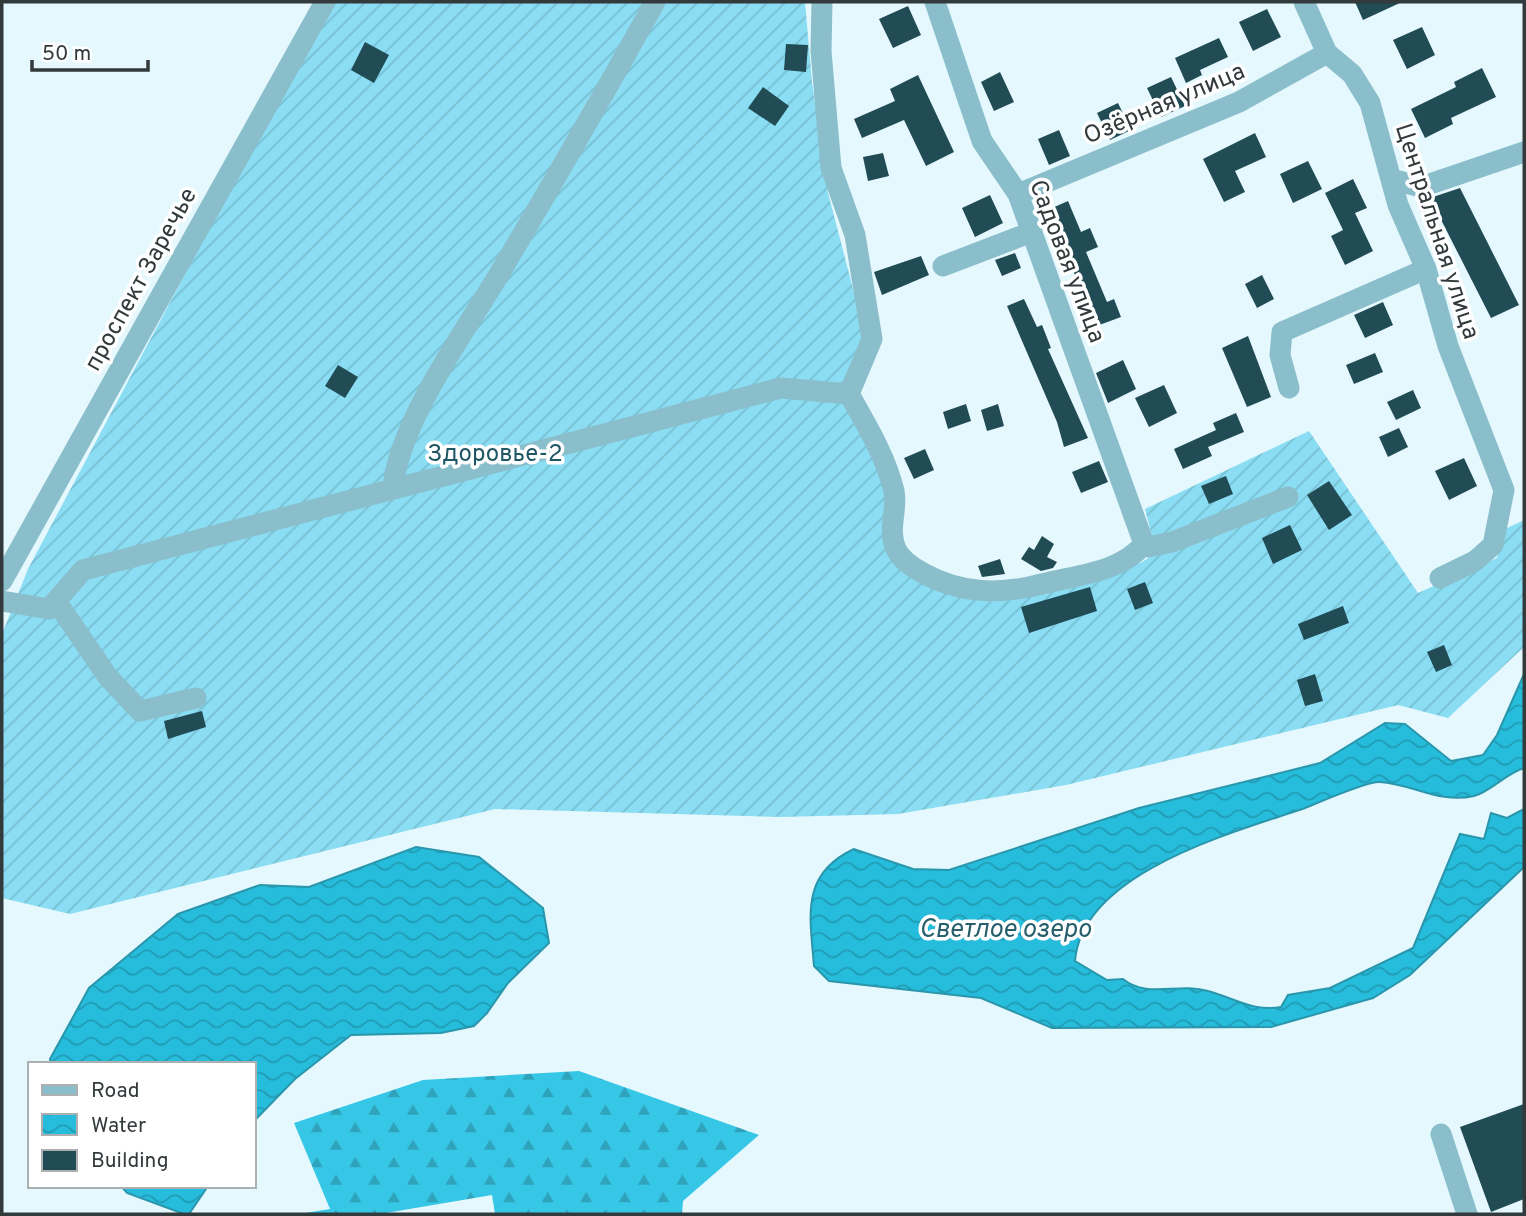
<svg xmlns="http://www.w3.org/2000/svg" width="1526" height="1216" viewBox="0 0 1526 1216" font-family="Overpass,sans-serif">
<defs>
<pattern id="forest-firs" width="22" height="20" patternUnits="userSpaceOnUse" patternTransform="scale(1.75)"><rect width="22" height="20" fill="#37c7e6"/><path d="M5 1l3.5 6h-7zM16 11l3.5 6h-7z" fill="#2fa3bc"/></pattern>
<pattern id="garden-furrows" width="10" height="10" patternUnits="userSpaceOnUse" patternTransform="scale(1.75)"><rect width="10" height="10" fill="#8addf3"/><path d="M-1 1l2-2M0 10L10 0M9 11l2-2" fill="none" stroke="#78bed1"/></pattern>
<pattern id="water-waves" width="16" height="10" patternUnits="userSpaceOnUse" patternTransform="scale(1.75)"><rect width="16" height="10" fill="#26bddc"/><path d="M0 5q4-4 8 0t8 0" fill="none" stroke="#219bb4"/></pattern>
</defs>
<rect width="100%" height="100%" fill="#e5f8fd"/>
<path fill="url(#forest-firs)" d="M579,1071L759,1135L683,1201L682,1214H495L492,1195L380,1214H299L330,1209L294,1123L423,1080Z"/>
<path fill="url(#garden-furrows)" d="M330,2H805L812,82L828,193L867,342L848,385L888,492L909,572L1043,593L1142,562L1156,553L1145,509L1309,431L1418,593L1497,558L1501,531L1524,520V647L1448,718L1398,705L1066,785L898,814L781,817L495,809L70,914L2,898V634L28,569Z"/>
<path fill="url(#water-waves)" stroke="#2a96ac" stroke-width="2" d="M1524,674V768C1505,774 1490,792 1474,796C1439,804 1413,784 1380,782C1367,781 1320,802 1305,808C1235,832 1082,872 1075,961L1107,980L1123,979C1147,999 1179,982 1208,991C1234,998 1253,1012 1281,1007L1288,995L1330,988L1413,948L1460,834L1484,839L1491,813L1507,818L1524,809V867L1410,975L1373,998L1271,1027L1052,1028L981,998L829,981L814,966C810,916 800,874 854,849L913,869L949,870L1139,808L1320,763L1385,723L1405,724L1451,761L1483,755L1497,735Z
M416,847L479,857L543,908L549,943L508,983L487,1013L474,1026L441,1033L351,1035L295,1079L254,1121V1064H51L50,1059L89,988L178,914L260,885L309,887Z
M121,1186H208L189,1214H184L127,1193Z"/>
<path fill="#214b55" d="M1355,2H1402L1363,20Z
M908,6L921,35L893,48L879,19Z
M1267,9L1281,37L1253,51L1239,22Z
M1422,27L1435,55L1407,69L1393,40Z
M1219,38L1228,57L1200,70L1202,75L1186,83L1175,58Z
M365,42L389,55L374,83L351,70Z
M786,44L808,45L806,72L784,70Z
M1482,68L1496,97L1451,118L1453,124L1425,138L1411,109L1456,87L1454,82Z
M1000,72L1014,102L994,111L981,82Z
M918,75L954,152L926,166L904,120L862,138L854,119L895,101L890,89Z
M1171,77L1185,106L1161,117L1147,88Z
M763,87L789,106L775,126L748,108Z
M1118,103L1131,130L1110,140L1097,113Z
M1059,130L1070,156L1049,165L1038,139Z
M1255,133L1266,157L1235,171L1245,192L1224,202L1203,159Z
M883,153L889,176L868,181L863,157Z
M1308,161L1322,189L1293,203L1280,174Z
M1353,179L1367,208L1355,213L1373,251L1345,265L1331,236L1343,230L1325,193Z
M1460,188L1519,305L1491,318L1430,198Z
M990,195L1003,223L975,237L962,208Z
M1068,201L1081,232L1090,228L1098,247L1086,252L1107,302L1114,299L1121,317L1094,327L1069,259L1065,260L1043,212Z
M1015,253L1021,268L1002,276L995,260Z
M921,256L929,275L882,295L874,272Z
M1262,275L1274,299L1257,308L1245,284Z
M1024,299L1037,327L1042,325L1051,348L1048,349L1088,438L1064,447L1057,422L1007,306Z
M1383,302L1393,325L1365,338L1354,315Z
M1248,336L1271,397L1247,407L1222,348Z
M1375,353L1383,372L1354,384L1346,365Z
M1123,360L1136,389L1108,403L1096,373Z
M338,365L358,377L345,398L325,386Z
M1164,385L1177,413L1149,427L1135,398Z
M1413,390L1421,408L1396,420L1387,402Z
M966,404L971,421L948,429L943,412Z
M998,404L1004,426L987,431L981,410Z
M1236,413L1244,432L1208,447L1212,456L1183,469L1174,449L1216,430L1213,423Z
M1399,428L1408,447L1388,457L1379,437Z
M925,449L934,470L914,479L904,458Z
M1464,458L1477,486L1449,500L1435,471Z
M1099,461L1108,482L1081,493L1072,472Z
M1226,476L1233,494L1209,504L1201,486Z
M1329,481L1352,515L1329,530L1307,495Z
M1290,525L1302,550L1273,564L1262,538Z
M1042,536L1054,544L1047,557L1057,562L1053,568L1041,571L1021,559L1029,547L1034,550Z
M1000,559L1005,574L982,577L978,566Z
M1145,582L1153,603L1135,610L1127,589Z
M1090,587L1097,611L1029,633L1021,607Z
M1343,606L1349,623L1304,640L1298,624Z
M1444,645L1452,665L1436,672L1427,652Z
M1315,674L1323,701L1305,706L1297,680Z
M202,711L206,727L168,739L164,721Z
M1524,1104V1199L1491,1212L1460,1127Z"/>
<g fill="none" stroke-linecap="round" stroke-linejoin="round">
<path stroke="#8bbecb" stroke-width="21" d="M822,2L821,51L831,168L855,235L872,339L849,394C866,424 886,457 894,491C898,510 887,529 896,549C901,560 912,567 923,573C961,594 1000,595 1042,584C1076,575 1120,573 1144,544
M935,2L982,141L1018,194L1144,544
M1304,2L1327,53L1352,74L1370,103L1398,205L1426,269L1448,346L1504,490L1493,545L1475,561L1440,578
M1391,179L1421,187L1524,152
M1018,194L1239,102L1327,53
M943,266L1032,232
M1289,388L1280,355L1282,332L1426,269
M393,489C398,424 464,333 498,276C552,185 604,94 655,2
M1144,544L1148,547L1172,542L1288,497
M2,581L325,2
M2,601L49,609L83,570L781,388L849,394
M56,601L108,677L140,711L196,698
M1441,1134L1467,1214"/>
</g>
<g text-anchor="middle" stroke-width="7" stroke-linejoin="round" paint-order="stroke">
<g font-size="24" fill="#333a3c" stroke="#fff">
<text transform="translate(1164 103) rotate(-23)" y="8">Озёрная улица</text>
<text transform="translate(1438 231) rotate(72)" y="8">Центральная улица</text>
<text transform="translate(1068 261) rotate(69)" y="8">Садовая улица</text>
<text transform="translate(140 279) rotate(-61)" y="8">проспект Заречье</text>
</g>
<g font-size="24" fill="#1f5765" stroke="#fff">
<text x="495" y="461">Здоровье-2</text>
</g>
<g font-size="26" font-style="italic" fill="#275f6c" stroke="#fff">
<text x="1005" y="937">Светлое озеро</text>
</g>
</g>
<rect width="1526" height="1216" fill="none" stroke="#333a3c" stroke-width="7"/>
<rect x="28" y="1062" width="228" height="126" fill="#ffffff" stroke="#adb0b1" stroke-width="2"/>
<rect x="42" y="1085" width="35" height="10" fill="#8bbecb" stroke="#adb0b1" stroke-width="2"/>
<text x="91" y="1097" font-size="21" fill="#333a3c">Road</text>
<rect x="42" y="1114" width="35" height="21" fill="url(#water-waves)" stroke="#adb0b1" stroke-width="2"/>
<text x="91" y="1132" font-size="21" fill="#333a3c">Water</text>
<rect x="42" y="1150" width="35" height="21" fill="#214b55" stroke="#adb0b1" stroke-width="2"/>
<text x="91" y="1167" font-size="21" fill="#333a3c">Building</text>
<path d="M32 60v10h116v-10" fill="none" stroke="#333a3c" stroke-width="3.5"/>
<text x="42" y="60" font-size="21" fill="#333a3c" stroke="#ffffff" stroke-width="5" paint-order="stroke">50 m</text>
</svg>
